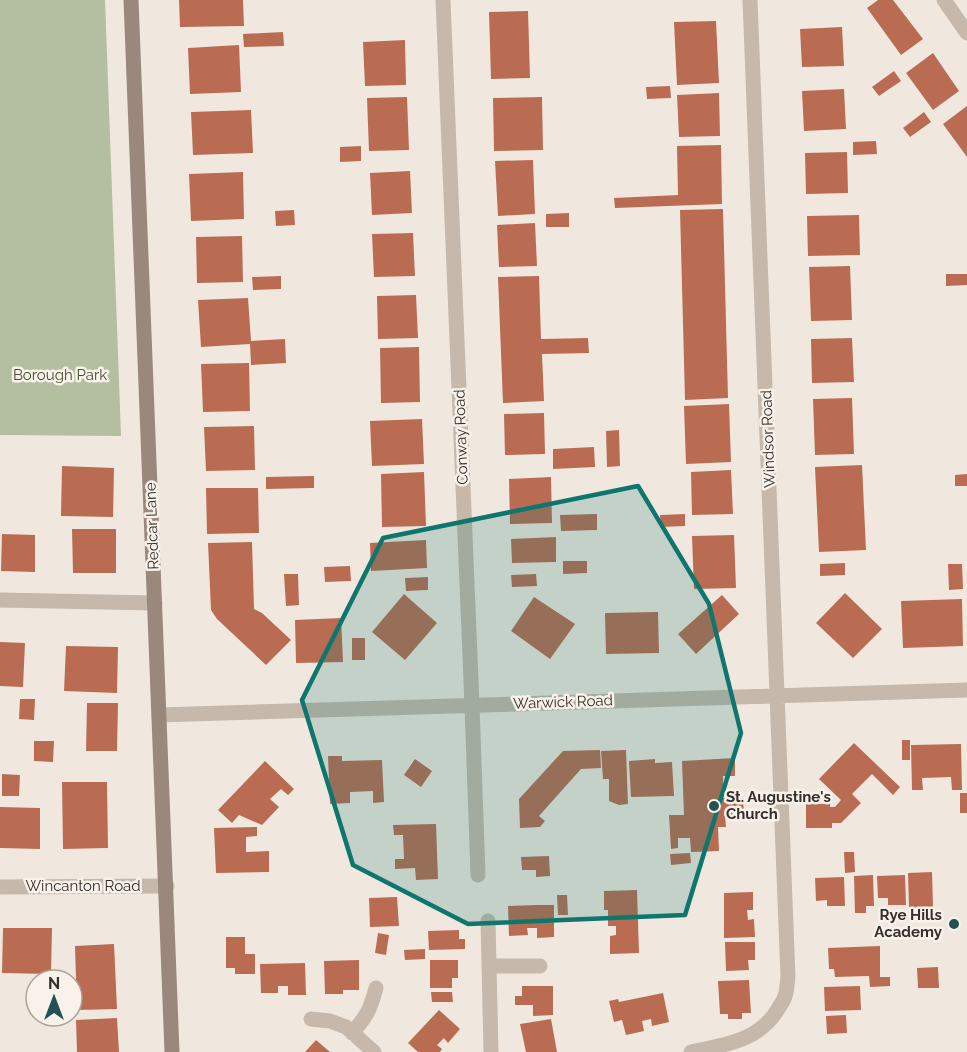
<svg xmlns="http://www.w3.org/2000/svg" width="967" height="1052" viewBox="0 0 967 1052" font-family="Raleway,sans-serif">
<rect width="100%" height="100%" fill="#f0e8df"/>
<path fill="#b4bea0" d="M0,0H105L121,436L0,435Z"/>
<path fill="#ba6c53" d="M179,0H243L244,26L180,27Z
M878,0H893L923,39L901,55L867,8Z
M528,11L530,78L491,79L489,12Z
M716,21L719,83L677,85L674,22Z
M842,27L844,66L802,67L800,29Z
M283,32L284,46L244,47L243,34Z
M405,40L406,85L365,86L363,42Z
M239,45L241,92L190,94L188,48Z
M933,53L959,91L933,110L906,73Z
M894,71L901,81L879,96L872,87Z
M670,86L671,98L647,99L646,87Z
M844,89L846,129L804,131L802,91Z
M719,93L720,136L679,137L677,95Z
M407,97L409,150L369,151L367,98Z
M542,97L543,150L494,151L493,98Z
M967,106V157L943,124Z
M251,110L253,153L193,155L191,112Z
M924,112L931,122L910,137L903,128Z
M876,141L877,154L853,155V142Z
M721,145L722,204L615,208L614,198L678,195L677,146Z
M361,146V161L340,162V147Z
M847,152L848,193L806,194L805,153Z
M533,160L535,214L498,216L495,161Z
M410,171L412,213L372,215L370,173Z
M243,172L244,219L191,221L189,174Z
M723,209L728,398L685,400L680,210Z
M294,210L295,225L276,226L275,211Z
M569,213V227H546V214Z
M859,215L860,255L808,256L807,216Z
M535,223L537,266L499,267L497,225Z
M413,233L415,276L374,277L372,234Z
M242,236L243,282L197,283L196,237Z
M850,266L852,320L811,321L809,267Z
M946,274H967V285L946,286Z
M281,276V289L253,290L252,277Z
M539,276L541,339L588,338L589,353L542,354L544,401L503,403L498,277Z
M416,295L418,338L378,339L377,296Z
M248,298L251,341L285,339L286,363L251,365L250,344L201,347L198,300Z
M852,338L854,382L812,383L811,339Z
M419,347L420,402L381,403L380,348Z
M249,363L250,411L203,412L201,364Z
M852,398L854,454L815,455L813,399Z
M729,404L731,462L686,464L684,406Z
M544,413L545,454L505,455L504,414Z
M422,419L424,464L372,466L370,421Z
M254,426L255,470L206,471L204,427Z
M619,430L620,466L607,467L606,431Z
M594,447L595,467L553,469V449Z
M862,465L866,550L819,552L815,467Z
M62,466L114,468L113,517L61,516Z
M731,470L733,514L692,515L691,472Z
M424,472L426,526L382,527L381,474Z
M967,474V486H955V475Z
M314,476V488L266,489V477Z
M551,477L552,523L510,524L509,479Z
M206,488H258L259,533L207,534Z
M597,514V530L561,531L560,515Z
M685,514V526L661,527L660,515Z
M72,529H116V573H73Z
M2,534L35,535V572L1,571Z
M734,535L736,588L694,589L692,536Z
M556,537V562L512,563L511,539Z
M426,540L427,568L371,571L370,543Z
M252,542L254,609L262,613L291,640L266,665L217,619L211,610L208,543Z
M563,561H587V573L563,574Z
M845,563V575L820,576V564Z
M948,564H962L963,589L949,590Z
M350,566L351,581L325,582L324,567Z
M284,574H298L299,605L286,606Z
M536,574L537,586L512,587L511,575Z
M428,577V590L406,591L405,578Z
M845,593L882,629L853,658L816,623Z
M404,594L437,623L405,660L372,632Z
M722,595L739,614L696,654L678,634Z
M534,597L575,624L550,659L511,631Z
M962,599L963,646L903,648L901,601Z
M658,612L659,653L606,654L605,613Z
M341,618L343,662L296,663L295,620Z
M352,638H365V660H352Z
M0,642L25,643L23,687L0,686Z
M66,646L118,647L117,693L64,691Z
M20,699H35L34,720L19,719Z
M87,703H118L117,751H86Z
M902,740H910V760H902Z
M34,741H54L53,762L34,761Z
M854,743L900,787L893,795L872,774L852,794L861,803L841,823H832V828H806V804H830V807H835L841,800L819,779Z
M961,744L962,790H952L951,777L922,778L923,790H912L911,745Z
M600,750L601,768L581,769L539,816L545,821L540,827L520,828L519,799L563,751Z
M626,750L628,804L619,805L609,801V779H603L601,751Z
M328,756H342V761L382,760L384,802L373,803V791L350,792V803L330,804Z
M735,758V776H723V798L743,797L744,815L725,816L726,827H718L719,851L691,852L690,838H678V848L671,849L669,815H684L682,761Z
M415,759L432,771L421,787L404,775Z
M655,759V763L672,762L674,796L631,797L629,761Z
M265,761L294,789L288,795L281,789L270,799L279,807L262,825L239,815L232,823L218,810Z
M2,774L20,775L19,796H2Z
M62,782H107L108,848L63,849Z
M960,793H967V813H960Z
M0,807L40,808V849L0,848Z
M436,824L438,879L416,880L415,868L395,869V859H404L403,835H394L393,825Z
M257,827V836L246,837V852L269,851V872L216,873L214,828Z
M844,852H854L855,872L845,873Z
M690,853L691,863L671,865L670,854Z
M549,856L550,876L536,877V870H522L521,857Z
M932,872L933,907L909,908L908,873Z
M873,875L874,906H866V913H855L854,876Z
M905,875L906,905H888V898H878L877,876Z
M844,877L845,906H827V900L816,901L815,878Z
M637,890L639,953L610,954V936L616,935V926H608V910H604V891Z
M753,892V910H747L748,920L754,919L755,937L724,938V893Z
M557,895H567L568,915H558Z
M397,897L399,926L370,927L369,898Z
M537,905H554V937L537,938V928H527L528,935L509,936L508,906Z
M3,928H52L51,974L2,973Z
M459,930V939H465V949L429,950L428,931Z
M378,933L389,935L386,955L375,953Z
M226,937H245V954H255V974H235V968H226Z
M725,942H755V960H748L749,970L726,971Z
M114,944L117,1009L77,1010L75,946Z
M880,946V977H890V986L870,987L869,976L835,977L834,969H829L828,948Z
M425,949V959L405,960L404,950Z
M359,960V990H343V994H325L324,961Z
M430,960H458V978H452V988H430Z
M305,963L306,995H288V986H278V993H261L260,964Z
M938,967L939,988H918L917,968Z
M749,980L751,1013H742V1019H728V1014H720L718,981Z
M522,986H553V1015L533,1016V1005H515V996H522Z
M860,986L861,1010L825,1011L824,987Z
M431,992H452L453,1002H432Z
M663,993L669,1022L652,1026L651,1019L642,1021L644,1031L626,1035L622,1020L614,1022L609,1001L618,999L619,1002Z
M439,1010L460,1029L448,1043L444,1038L437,1045L442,1049L440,1052H418L408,1043Z
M846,1015L847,1033L827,1034L826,1016Z
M39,1016H71V1021L39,1022Z
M117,1018L119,1052H77L76,1020Z
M551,1019L557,1052H526L520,1024Z
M316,1040L330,1052H305Z"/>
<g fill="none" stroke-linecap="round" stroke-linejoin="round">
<path stroke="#c7b8ac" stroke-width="15" d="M443,0L472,705L478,875
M944,0L967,33
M0,600L155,603
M159,715L967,690
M0,887L167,886
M488,921L491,1052
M489,966H540
M311,1019L330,1021L346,1027L374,1052
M352,1033C367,1016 370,1010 376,988
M691,1052C725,1045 759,1041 778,1009C780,1005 784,1001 785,996C787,991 787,983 788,977L750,0"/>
<path stroke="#9b887d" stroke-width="15" d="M131,0L172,1052"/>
</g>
<path fill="#0f766e" fill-opacity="0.2" stroke="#0f766e" stroke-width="4.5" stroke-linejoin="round" d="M638,486L709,604L741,733L685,915L468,924L353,865L302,700L383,538Z"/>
<g fill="#235154" stroke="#f8f2eb" stroke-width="2">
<circle cx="714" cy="806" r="6"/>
<circle cx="954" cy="924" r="6"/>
</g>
<g text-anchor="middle" stroke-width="5" stroke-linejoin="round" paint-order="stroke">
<g font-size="15" fill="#465230" stroke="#f8f2eb">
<text x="60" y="380">Borough Park</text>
</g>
<g font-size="15" fill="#362e2a" stroke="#f8f2eb">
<text transform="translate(461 437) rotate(-92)" y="5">Conway Road</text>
<text transform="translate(768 439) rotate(-92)" y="5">Windsor Road</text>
<text transform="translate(152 526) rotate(-92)" y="5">Redcar Lane</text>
<text transform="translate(563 702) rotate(-2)" y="5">Warwick Road</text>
<text x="83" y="891">Wincanton Road</text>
</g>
<g font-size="15" font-weight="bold" fill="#362e2a" stroke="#f8f2eb" text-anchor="start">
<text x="726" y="802">St. Augustine's<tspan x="726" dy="17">Church</tspan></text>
<text x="942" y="920" text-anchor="end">Rye Hills<tspan x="942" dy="17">Academy</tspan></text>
</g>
</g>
<g transform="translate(54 998)"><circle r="28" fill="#f8f2eb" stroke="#aaa49e" stroke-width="1.5"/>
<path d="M0-4.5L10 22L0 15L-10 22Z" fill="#235154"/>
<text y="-9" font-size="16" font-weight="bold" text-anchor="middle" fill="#362e2a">N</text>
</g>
</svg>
